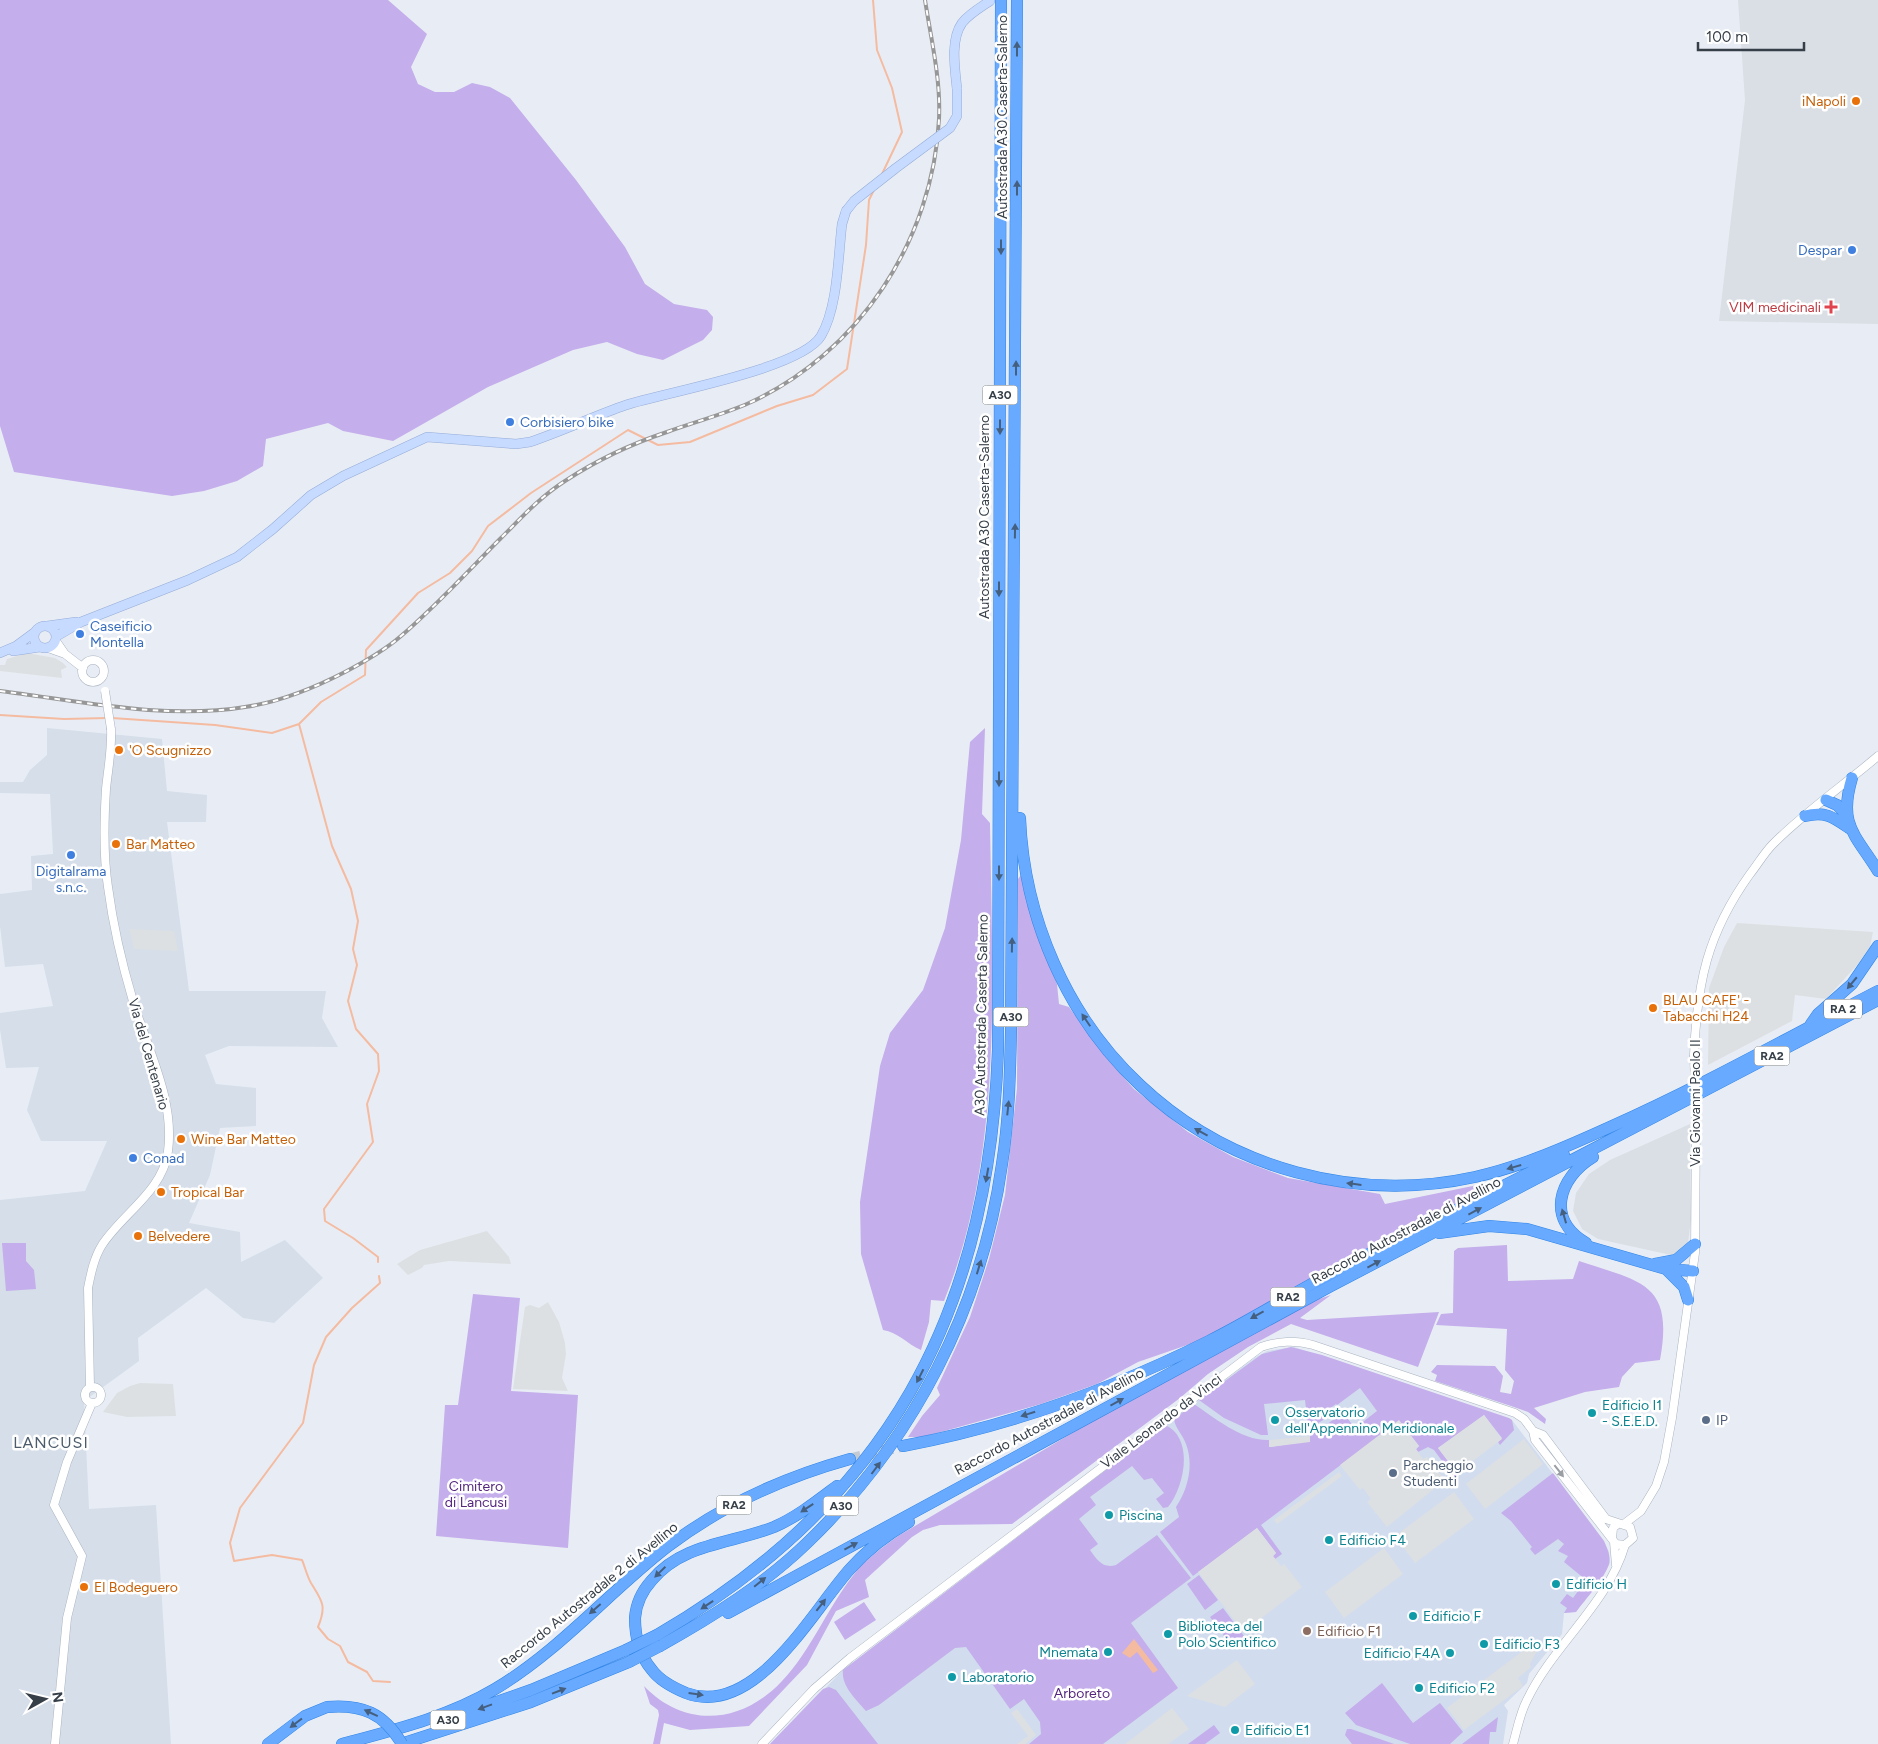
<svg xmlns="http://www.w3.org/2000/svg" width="1878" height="1744" viewBox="0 0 1878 1744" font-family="Figtree,sans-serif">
<rect width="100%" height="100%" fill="#e8edf5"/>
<path fill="#d5dee9" d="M47,728L162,739L167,791L207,795L206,822H167L189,991H326L322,1018L338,1047L229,1046L205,1055L216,1084L256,1088V1126L220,1128L210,1175L189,1223L240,1232L241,1262L285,1240L323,1278L274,1323L243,1318L206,1288L138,1338L139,1361L84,1401L89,1509L156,1505L171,1744H0V1200L85,1191L107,1141H41L27,1110L39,1067L6,1068L0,1030V1013L53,1006L43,964L5,967L0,926V894L32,890L31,856L53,854L50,794L0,793V782H23L30,770L47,755Z"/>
<path fill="#d9dfe4" d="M1738,0H1878V324L1719,321L1745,100Z
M1690,1124L1691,1219L1688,1243L1685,1250L1671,1255L1598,1239L1582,1229L1573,1211L1576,1193L1589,1174L1610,1160Z"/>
<path fill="#d1dcee" d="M1294,1347L1512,1420L1604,1541L1609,1552L1610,1563L1605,1572L1576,1612L1564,1613L1562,1634L1529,1674L1527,1683L1504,1705L1508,1711L1503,1744H770L843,1670L1165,1425L1256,1357L1267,1351Z"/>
<path fill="#c4aeeb" d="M0,0H388L427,34L411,67L418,84L435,92H454L472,83L490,87L510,98L576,180L625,247L645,284L674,304L707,310L713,317L712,330L703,340L663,360L637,354L607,342L573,350L488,387L393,441L343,431L328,423L266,439L263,466L237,481L204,491L172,496L14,472L0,426Z
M985,728L982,814L990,823C992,979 1004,1154 944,1301L931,1300L929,1322L921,1350C907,1344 898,1332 883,1330L861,1254L860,1202L880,1066L890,1033L923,990L945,928L961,840L970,742Z
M1021,875L1048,962L1057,984L1059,1004L1069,1007L1104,1055L1134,1089L1188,1132L1233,1157L1288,1178L1380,1194L1385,1204L1502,1180L1196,1342L1138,1362L1097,1384L1041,1404L923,1437H908L922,1416L940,1395L937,1388L970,1317L989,1259L1005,1195L1017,1088L1018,879Z
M2,1243H26V1261L34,1270L36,1289L6,1291Z
M1507,1245L1508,1281L1573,1279L1579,1261C1642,1282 1674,1283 1660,1360L1635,1363L1622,1377L1619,1387L1585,1392L1534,1408L1546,1419L1545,1424L1528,1412L1511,1406L1435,1381L1437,1375L1431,1372L1437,1365L1495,1366L1503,1376L1500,1392L1511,1394L1514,1381L1505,1370L1507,1329L1436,1325L1441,1314L1453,1313L1454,1251L1458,1248Z
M473,1294L520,1298L511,1391L578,1395L568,1548L436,1536L445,1405H458Z
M1331,1295L1300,1318L1307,1320L1439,1312L1418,1367L1291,1324L1248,1347L1208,1374L1180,1398L1012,1524L940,1525L923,1530L912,1537L865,1580L869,1597L836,1611L807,1665L749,1726L690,1730L664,1723L660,1744H653L659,1715L658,1710L650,1704L644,1686C685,1729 742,1724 782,1681C810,1652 827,1609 852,1577C864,1560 882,1548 898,1536L1106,1413L1310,1302Z
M1291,1347L1322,1355L1509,1418L1512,1420L1514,1430L1500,1445L1498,1442L1502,1438L1484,1415L1438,1448L1458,1474L1454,1477L1434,1450L1428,1447L1418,1452L1416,1449L1419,1446L1399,1421L1261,1525L1282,1554L1275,1559L1273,1556L1276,1553L1257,1528L1193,1576L1160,1532L1179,1517L1176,1507C1188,1489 1194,1465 1186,1444C1183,1435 1175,1428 1174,1419L1194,1404C1215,1418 1242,1441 1269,1440L1270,1447L1310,1441V1436L1343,1413L1355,1428L1377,1411L1360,1388L1337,1405L1336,1404L1329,1409L1325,1419L1313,1426H1308L1305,1400L1264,1404L1268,1435H1261L1224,1418L1199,1400L1262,1354Z
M1165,1425C1195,1438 1184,1488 1168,1507L1163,1508L1156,1499L1164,1493L1152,1478L1144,1480L1132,1466L1090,1497L1096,1505L1079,1519L1098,1544L1090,1550C1097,1560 1103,1569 1116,1565L1157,1535L1191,1578L1131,1623L1178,1688L1103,1744H1029L1041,1734L1040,1722L1024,1699L1010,1709L966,1647L955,1648L879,1705L866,1711C856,1699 841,1686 843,1670Z
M1553,1473L1604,1541C1607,1548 1611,1556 1609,1564C1605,1578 1585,1600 1576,1612L1564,1613L1567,1608L1560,1603L1567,1594L1573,1598L1586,1580L1564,1562L1568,1556L1558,1551L1564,1544L1558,1539L1535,1555L1530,1549L1532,1547L1511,1521L1501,1513Z
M1199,1575L1218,1600L1205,1610L1187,1584Z
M864,1602L876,1620L845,1640L834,1622Z
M1223,1608L1244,1636L1231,1645L1210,1617Z
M1382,1683L1413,1723L1440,1703L1463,1732L1450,1744H1410L1356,1725L1345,1713Z
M829,1687L836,1690L878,1744H770L823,1689Z
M1498,1717L1496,1732H1490L1489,1744H1462Z
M1214,1725L1220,1733L1205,1744H1188Z
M1347,1729H1351L1394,1744H1352L1345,1735Z"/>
<path fill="#dde0e3" d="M27,653L55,658L63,663L67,667L61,670L62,678L0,671V665H5L7,659Z
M1737,923L1873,932L1870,947L1859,963L1826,999L1795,995L1792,1021L1708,1065L1709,988L1724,947Z
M129,929L174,931L178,951L134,949Z
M487,1231L509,1257L511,1264L449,1261L424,1265L422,1268L408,1275L397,1264L420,1250Z
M548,1302L559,1322L565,1343L566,1354L562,1378L568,1391L513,1389L525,1307L530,1305L539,1308Z
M140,1383L173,1384L176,1416L127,1417L103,1412L117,1393L130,1386Z
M1484,1415L1502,1439L1457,1473L1438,1448Z
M1399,1420L1419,1446L1416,1449L1423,1459L1427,1457L1445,1480L1387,1527L1367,1502L1371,1499L1363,1488L1360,1490L1340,1465Z
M1310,1436V1442L1269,1447V1440Z
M1524,1439L1543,1464L1485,1509L1466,1484Z
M1339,1472L1342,1476L1277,1524L1274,1520Z
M1454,1492L1474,1519L1415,1563L1395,1536Z
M1257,1528L1276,1553L1273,1556L1281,1566L1284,1564L1302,1587L1243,1632L1198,1572Z
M1384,1548L1403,1574L1344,1618L1325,1592Z
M1536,1641L1539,1647L1530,1664L1531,1667L1518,1678L1523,1686L1464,1730L1447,1708Z
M1237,1660L1255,1684L1225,1707L1187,1696Z
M1172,1708L1189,1729L1168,1744H1125Z
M1017,1709L1036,1735L1025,1744H1017L1028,1736L1011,1713Z"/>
<path fill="#f4bba1" d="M1134,1639L1158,1670L1153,1673L1137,1652L1130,1658L1122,1653Z"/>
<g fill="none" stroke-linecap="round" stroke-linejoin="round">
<path stroke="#f4bba1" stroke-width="2" d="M873,0L877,50L892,88L902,132L882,174
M0,715L64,719L108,718
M112,718L215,725L272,733L299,724L321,702L365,675L366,650L418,593L450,573L472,551L488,526L531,493L628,430L658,445L690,442L777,406L813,395L847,369L866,245L869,200L874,190
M299,724L332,846L351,889L358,921L353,949L357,965L348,1001L356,1029L378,1054L379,1071L367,1104L373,1142L324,1209L325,1221L353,1238L378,1257V1262
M379,1276L380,1283L352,1308L326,1337L314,1365L303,1423L240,1508L230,1543L234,1561L272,1555L302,1560C305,1567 307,1576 311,1583C322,1601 327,1605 318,1627L328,1639L340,1646L348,1662L367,1672L373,1681L390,1682"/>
<path stroke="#c4cad2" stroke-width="11" stroke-dasharray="11 5.5" stroke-linecap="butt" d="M850,1459L903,1446"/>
<g stroke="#aab4c1" stroke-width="9">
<path id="tertiary" d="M56,641L65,654
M48,648L65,654L83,668
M82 671a11 11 0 1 1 22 0a11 11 0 1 1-22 0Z
M1694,1055C1697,983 1707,934 1750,874C1758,864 1764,853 1773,844C1805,812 1844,785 1878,756
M90,1387L88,1288C91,1273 94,1258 102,1245C123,1213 163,1191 168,1151C175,1100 147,1048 133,1001C122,964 113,925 108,887C103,855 104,821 106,789C108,769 112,749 111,729
M85 1395a8 8 0 1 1 16 0a8 8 0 1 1-16 0Z
M1533,1431L1543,1435L1606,1519L1630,1527L1633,1538L1625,1545L1616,1544L1612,1539L1613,1528L1618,1524
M1533,1431L1535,1440L1612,1539
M1624,1524L1641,1511L1656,1486L1664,1462L1672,1418L1695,1253L1696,1115
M1614,1542L1616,1565
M55,1744L67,1618L82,1556L54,1505L67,1462L92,1403
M762,1744L814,1689L850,1658L1261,1347C1279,1341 1294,1340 1313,1345L1515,1413L1524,1419L1533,1431
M1513,1744C1517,1730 1520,1713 1527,1700C1553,1645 1608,1604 1625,1545"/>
</g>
<g stroke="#95acd7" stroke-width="10">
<path id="secondary" d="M957,89C955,69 950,40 962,23C969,14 981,7 990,1
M34 637a11 11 0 1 1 22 0a11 11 0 1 1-22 0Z
M47,626L76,622
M57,636L81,622L188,580L237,557L273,529L311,495L343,476L427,437L516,444L530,442C563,431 594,416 626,405C666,392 801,369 821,336C838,307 838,257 842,224L846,211
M13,651L40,647
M0,653L16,646L35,632"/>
</g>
<g stroke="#3185e6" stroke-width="12">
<path id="motorway" d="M1852,778C1838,825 1855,834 1878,871
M1826,800L1837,805L1845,813
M1805,816C1825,811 1833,817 1849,828
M1020,818C1024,918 1067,1017 1140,1085C1229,1169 1356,1203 1475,1177C1523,1166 1566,1147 1610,1127C1702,1086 1789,1037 1878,991
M1811,1024L1818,1014L1852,984L1878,946
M1439,1233L1489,1226L1527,1229L1666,1269L1693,1271
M1586,1243C1546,1220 1558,1178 1593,1157
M1655,1264L1676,1260L1695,1244
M1666,1269L1684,1287L1688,1300
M903,1446C1009,1426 1113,1389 1209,1341C1251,1320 1290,1295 1332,1273C1409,1233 1487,1195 1564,1155
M837,1486C817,1501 797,1517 774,1527C731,1544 683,1543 652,1580C642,1591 636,1603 635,1618C635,1637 639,1655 652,1670C660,1681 674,1688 686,1693C755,1719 813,1610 850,1569C866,1551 888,1534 909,1522
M728,1613L1331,1286L1878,1000
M657,1635C887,1502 989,1314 998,1050L1001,0
M660,1646C712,1617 765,1584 808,1542C913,1441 982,1308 1002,1164C1009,1120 1010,1076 1011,1032L1017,0
M442,1721L531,1690L626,1650
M268,1744L305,1716L327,1707
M342,1744C394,1730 448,1717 495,1689C559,1651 609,1592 667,1547C721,1506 785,1477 850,1459
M401,1744L531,1702L629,1662"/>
</g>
<use href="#tertiary" stroke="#fff" stroke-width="8"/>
<use href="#secondary" stroke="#c7daff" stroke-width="9"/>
<use href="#motorway" stroke="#68aaff" stroke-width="11"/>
<g stroke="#979797" stroke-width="4">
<path id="rail" d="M0,691C80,701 165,720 245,707C280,702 314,688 345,672C364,662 385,650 401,636C436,606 468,571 501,538C522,517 540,497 565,481C597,460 631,444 667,432C694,422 722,415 749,403C859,353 933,240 939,119C941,80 931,39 925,0"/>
</g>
<use href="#rail" stroke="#fff" stroke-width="2" stroke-dasharray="5.5" stroke-linecap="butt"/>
<g stroke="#aab4c1" stroke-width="9" stroke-linecap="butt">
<path id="tertiary-bridge" d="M105,691L111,729
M1694,1055L1696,1115"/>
</g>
<g stroke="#95acd7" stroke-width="10" stroke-linecap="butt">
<path id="secondary-bridge" d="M846,211L854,201L896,168L950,128L957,116V89"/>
</g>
<g stroke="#3185e6" stroke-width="12" stroke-linecap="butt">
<path id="motorway-bridge" d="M626,1650L657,1635
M629,1662L660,1646
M327,1707C362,1704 384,1713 402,1744"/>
</g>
<use href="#tertiary-bridge" stroke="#fff" stroke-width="8"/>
<use href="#secondary-bridge" stroke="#c7daff" stroke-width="9"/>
<use href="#motorway-bridge" stroke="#68aaff" stroke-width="11"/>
</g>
<defs><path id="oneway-solid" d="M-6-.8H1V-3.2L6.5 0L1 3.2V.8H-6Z" transform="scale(1.25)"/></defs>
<g fill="#455f7f">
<use href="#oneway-solid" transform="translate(1017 49) rotate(-90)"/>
<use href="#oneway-solid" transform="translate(1017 188) rotate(-90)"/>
<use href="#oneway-solid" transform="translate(1001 247) rotate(90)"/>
<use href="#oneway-solid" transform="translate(1016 368) rotate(-90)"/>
<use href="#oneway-solid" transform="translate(1000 427) rotate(90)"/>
<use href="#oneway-solid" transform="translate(1015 531) rotate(-89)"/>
<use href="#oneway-solid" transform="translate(999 589) rotate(90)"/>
<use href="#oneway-solid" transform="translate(999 779) rotate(90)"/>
<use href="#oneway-solid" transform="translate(999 873) rotate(90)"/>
<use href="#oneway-solid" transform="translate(1012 945) rotate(-89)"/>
<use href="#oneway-solid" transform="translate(1852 983) rotate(130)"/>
<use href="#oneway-solid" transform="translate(1086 1020) rotate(-124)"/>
<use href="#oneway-solid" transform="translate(1008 1108) rotate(-84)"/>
<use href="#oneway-solid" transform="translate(1201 1132) rotate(-151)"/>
<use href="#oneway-solid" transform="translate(1514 1167) rotate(164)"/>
<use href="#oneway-solid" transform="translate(987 1175) rotate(100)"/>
<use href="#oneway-solid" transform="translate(1354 1184) rotate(-173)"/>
<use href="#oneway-solid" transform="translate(1475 1211) rotate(-28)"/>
<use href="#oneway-solid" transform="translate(1564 1216) rotate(-106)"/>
<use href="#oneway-solid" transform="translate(1374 1264) rotate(-28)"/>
<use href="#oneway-solid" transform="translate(979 1267) rotate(-73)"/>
<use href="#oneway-solid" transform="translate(1257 1315) rotate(151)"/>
<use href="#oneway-solid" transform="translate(920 1376) rotate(117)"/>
<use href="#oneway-solid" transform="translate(1117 1402) rotate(-29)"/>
<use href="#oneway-solid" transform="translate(1028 1414) rotate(163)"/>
<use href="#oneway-solid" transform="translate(876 1468) rotate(-53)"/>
<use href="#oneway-solid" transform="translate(807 1508) rotate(147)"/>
<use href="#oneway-solid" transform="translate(851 1546) rotate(-28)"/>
<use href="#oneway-solid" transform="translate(660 1572) rotate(136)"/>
<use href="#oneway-solid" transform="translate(760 1582) rotate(-39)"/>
<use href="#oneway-solid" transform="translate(707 1605) rotate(146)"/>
<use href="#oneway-solid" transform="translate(821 1605) rotate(-52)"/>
<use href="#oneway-solid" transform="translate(595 1609) rotate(139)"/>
<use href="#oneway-solid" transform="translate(559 1691) rotate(-21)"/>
<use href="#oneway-solid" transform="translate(696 1694) rotate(8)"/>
<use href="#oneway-solid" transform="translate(485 1707) rotate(160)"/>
<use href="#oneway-solid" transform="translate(371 1713) rotate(-155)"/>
<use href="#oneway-solid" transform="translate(296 1723) rotate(143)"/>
</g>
<use fill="#9a9fa4" href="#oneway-solid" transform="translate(1559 1471) rotate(52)"/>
<g fill="#e8710a" stroke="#fff" stroke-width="2">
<circle cx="1856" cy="101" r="5"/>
<circle cx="119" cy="750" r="5"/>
<circle cx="116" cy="844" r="5"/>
<circle cx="1653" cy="1008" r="5"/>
<circle cx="181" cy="1139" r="5"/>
<circle cx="161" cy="1192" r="5"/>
<circle cx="138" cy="1236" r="5"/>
<circle cx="84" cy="1587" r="5"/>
</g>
<g fill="#3f7fe0" stroke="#fff" stroke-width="2">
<circle cx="1852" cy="250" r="5"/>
<circle cx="510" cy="422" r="5"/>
<circle cx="80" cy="634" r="5"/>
<circle cx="71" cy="855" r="5"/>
<circle cx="133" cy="1158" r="5"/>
</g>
<path fill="#e0444e" stroke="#fff" stroke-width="2" d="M1828.5 299.5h5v5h5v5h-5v5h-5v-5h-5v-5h5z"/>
<g fill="#0f9aa8" stroke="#fff" stroke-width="2">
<circle cx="1592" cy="1413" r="5"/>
<circle cx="1275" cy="1420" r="5"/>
<circle cx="1109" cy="1515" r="5"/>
<circle cx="1329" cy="1540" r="5"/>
<circle cx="1556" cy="1584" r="5"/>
<circle cx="1413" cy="1616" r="5"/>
<circle cx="1168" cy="1634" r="5"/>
<circle cx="1484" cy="1644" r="5"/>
<circle cx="1108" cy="1652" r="5"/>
<circle cx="1450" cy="1653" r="5"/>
<circle cx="952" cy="1677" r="5"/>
<circle cx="1419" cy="1688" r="5"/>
<circle cx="1235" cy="1730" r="5"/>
</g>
<g fill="#5c6f8a" stroke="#fff" stroke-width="2">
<circle cx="1706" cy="1420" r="5"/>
<circle cx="1393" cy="1473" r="5"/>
</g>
<circle fill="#8d6e63" stroke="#fff" stroke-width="2" cx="1307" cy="1631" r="5"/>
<g text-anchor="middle" stroke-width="5" stroke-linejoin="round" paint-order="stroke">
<g fill="#fff" stroke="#72797f" stroke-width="1">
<rect x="982.5" y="385.5" width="35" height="19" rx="4"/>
<rect x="1824" y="999.5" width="38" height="19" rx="4"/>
<rect x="993.5" y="1007.5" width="35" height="19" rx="4"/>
<rect x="1754.5" y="1046.5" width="35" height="19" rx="4"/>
<rect x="1270.5" y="1287.5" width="35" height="19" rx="4"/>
<rect x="716.5" y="1495.5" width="35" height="19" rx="4"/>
<rect x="823.5" y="1496.5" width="35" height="19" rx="4"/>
<rect x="430.5" y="1710.5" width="35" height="19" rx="4"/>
</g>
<g font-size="12" font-weight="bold" fill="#363f48">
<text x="1000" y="399">A30</text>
<text x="1843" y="1013">RA 2</text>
<text x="1011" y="1021">A30</text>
<text x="1772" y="1060">RA2</text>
<text x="1288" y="1301">RA2</text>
<text x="734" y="1509">RA2</text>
<text x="841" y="1510">A30</text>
<text x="448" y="1724">A30</text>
</g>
<g font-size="14" fill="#c56008" stroke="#fff" text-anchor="start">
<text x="1846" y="106" text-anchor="end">iNapoli</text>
<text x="129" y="755">'O Scugnizzo</text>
<text x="126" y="849">Bar Matteo</text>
<text x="1663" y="1005">BLAU CAFE' -<tspan x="1663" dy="16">Tabacchi H24</tspan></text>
<text x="191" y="1144">Wine Bar Matteo</text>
<text x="171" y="1197">Tropical Bar</text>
<text x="148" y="1241">Belvedere</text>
<text x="94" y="1592">El Bodeguero</text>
</g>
<g font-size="14" fill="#363f48" stroke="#fff">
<text transform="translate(1002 117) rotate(-90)" y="5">Autostrada A30 Caserta-Salerno</text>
<text transform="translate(984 517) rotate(-90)" y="5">Autostrada A30 Caserta-Salerno</text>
<text transform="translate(981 1015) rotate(-89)" y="5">A30 Autostrada Caserta Salerno</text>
<text transform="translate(149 1054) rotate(74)" y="5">Via del Centenario</text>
<text transform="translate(1695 1103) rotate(-90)" y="5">Via Giovanni Paolo II</text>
<text transform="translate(1406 1230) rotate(-28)" y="5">Raccordo Autostradale di Avellino</text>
<text transform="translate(1049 1421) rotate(-28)" y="5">Raccordo Autostradale di Avellino</text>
<text transform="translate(1161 1421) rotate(-37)" y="5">Viale Leonardo da Vinci</text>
<text transform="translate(589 1595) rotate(-39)" y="5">Raccordo Autostradale 2 di Avellino</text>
</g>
<g font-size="14" fill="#366cbe" stroke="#fff" text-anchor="start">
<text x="1842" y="255" text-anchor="end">Despar</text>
<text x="520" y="427">Corbisiero bike</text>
<text x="90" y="631">Caseificio<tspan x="90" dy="16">Montella</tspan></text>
<text x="71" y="876" text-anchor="middle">Digitalrama<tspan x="71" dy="16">s.n.c.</tspan></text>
<text x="143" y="1163">Conad</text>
</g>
<g font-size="14" fill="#be3a42" stroke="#fff" text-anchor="end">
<text x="1821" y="312">VIM medicinali</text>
</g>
<g font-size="14" fill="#0d838f" stroke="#fff" text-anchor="start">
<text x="1602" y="1410">Edificio I1<tspan x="1602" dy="16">- S.E.E.D.</tspan></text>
<text x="1285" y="1417">Osservatorio<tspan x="1285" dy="16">dell'Appennino Meridionale</tspan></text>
<text x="1119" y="1520">Piscina</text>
<text x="1339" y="1545">Edificio F4</text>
<text x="1566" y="1589">Edificio H</text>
<text x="1423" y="1621">Edificio F</text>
<text x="1178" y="1631">Biblioteca del<tspan x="1178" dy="16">Polo Scientifico</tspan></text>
<text x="1494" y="1649">Edificio F3</text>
<text x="1098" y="1657" text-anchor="end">Mnemata</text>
<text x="1440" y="1658" text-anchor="end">Edificio F4A</text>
<text x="962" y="1682">Laboratorio</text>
<text x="1429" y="1693">Edificio F2</text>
<text x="1245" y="1735">Edificio E1</text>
</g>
<g font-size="14" fill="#4e5e75" stroke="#fff" text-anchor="start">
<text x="1716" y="1425">IP</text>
<text x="1403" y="1470">Parcheggio<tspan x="1403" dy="16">Studenti</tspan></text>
</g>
<g font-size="14" fill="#54267e" stroke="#fff">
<text x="476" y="1491">Cimitero<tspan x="476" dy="16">di Lancusi</tspan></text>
<text x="1082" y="1698">Arboreto</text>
</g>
<g font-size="14" fill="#785e54" stroke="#fff" text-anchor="start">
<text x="1317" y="1636">Edificio F1</text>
</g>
<g font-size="16" letter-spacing="1" fill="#4d5c6c" stroke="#fff">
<text x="51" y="1448">LANCUSI</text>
</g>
</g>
<g transform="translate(45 1699) rotate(82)" stroke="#ffffff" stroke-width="4" paint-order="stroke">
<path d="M0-4L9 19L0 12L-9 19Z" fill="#363f48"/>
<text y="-8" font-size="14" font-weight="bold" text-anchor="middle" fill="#363f48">N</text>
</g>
<path d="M1698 42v8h106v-8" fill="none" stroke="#363f48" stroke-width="2.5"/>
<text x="1706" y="42" font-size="15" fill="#363f48" stroke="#ffffff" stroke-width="4" paint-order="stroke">100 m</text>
</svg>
